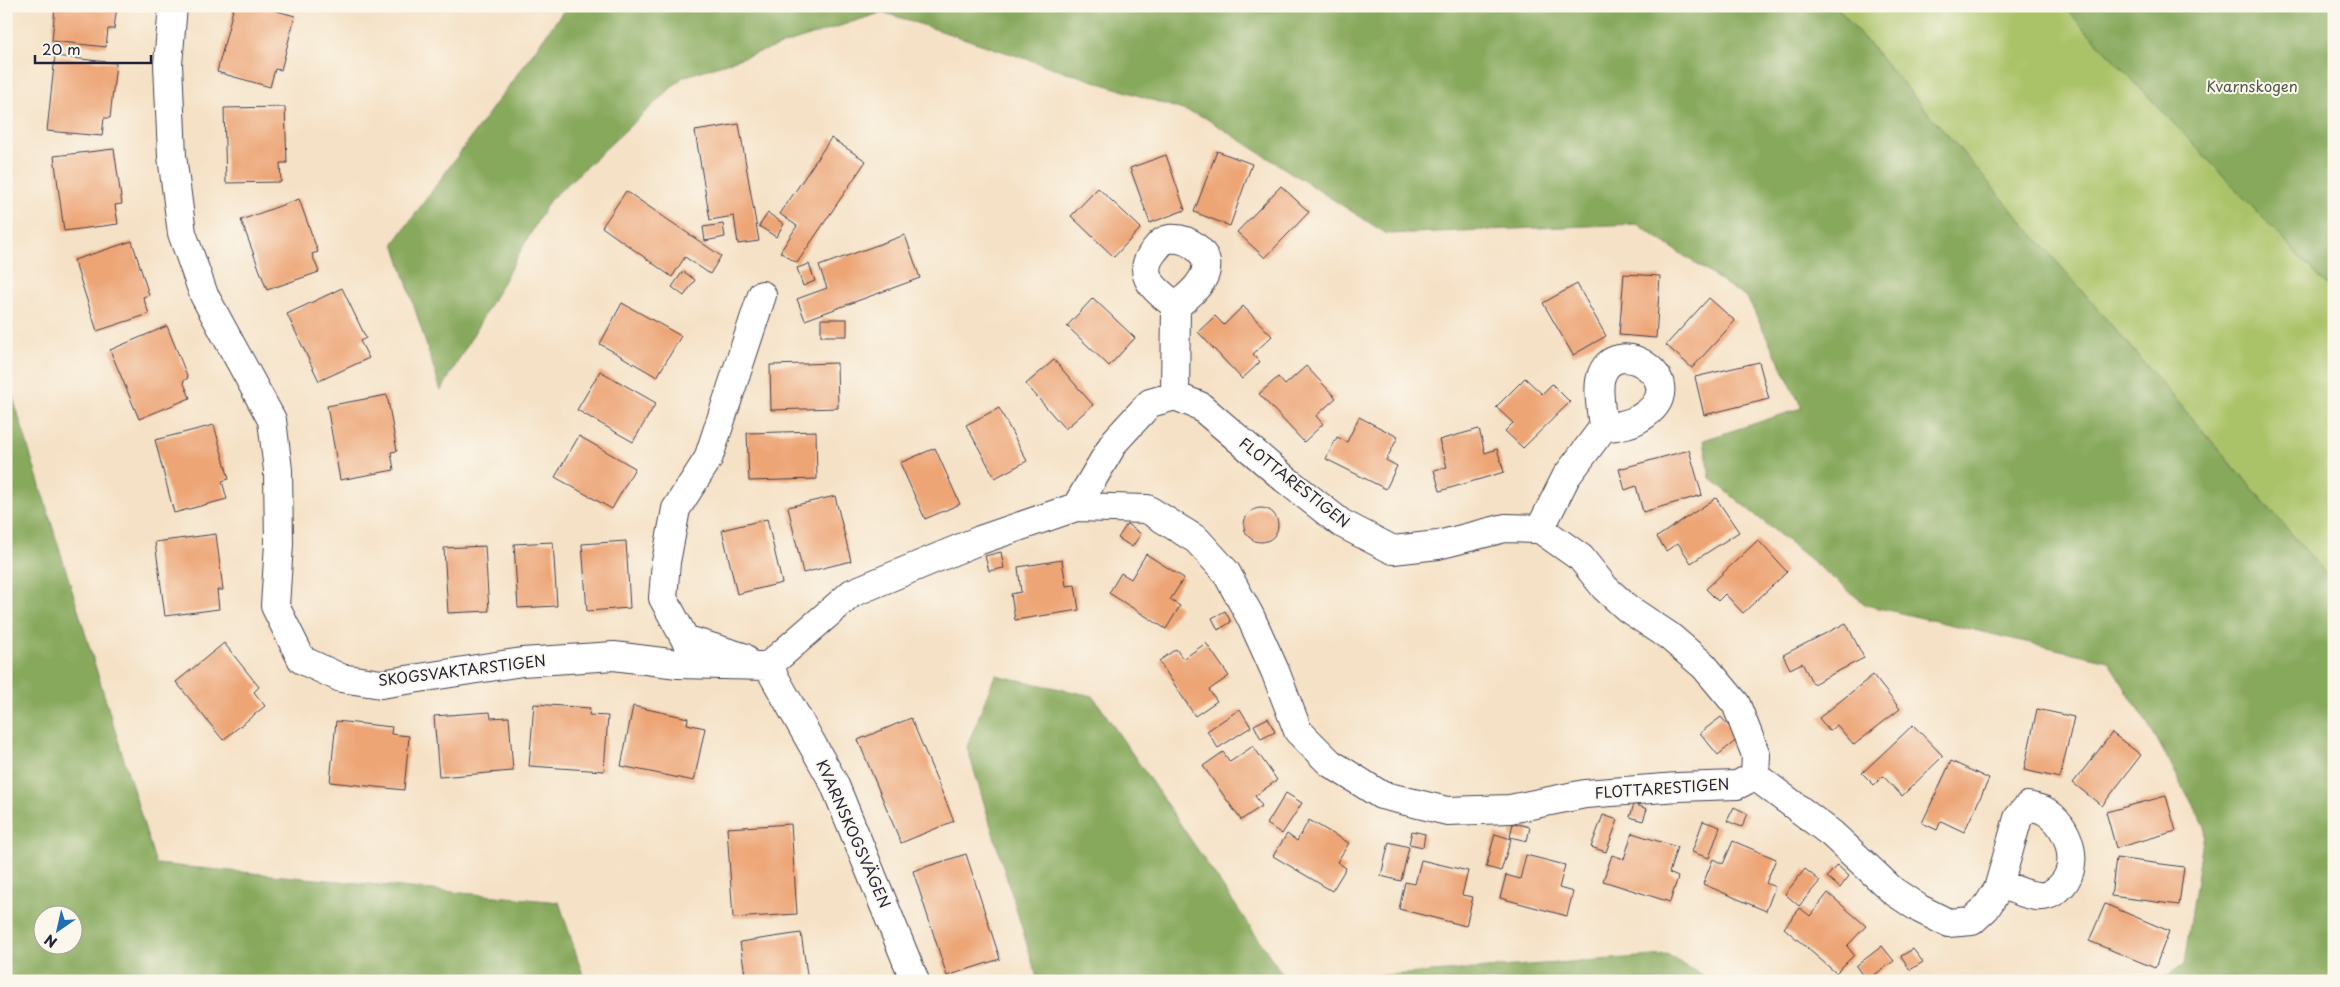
<svg xmlns="http://www.w3.org/2000/svg" width="2340" height="987" viewBox="0 0 2340 987" font-family="'Playpen Sans',sans-serif">
<rect width="100%" height="100%" fill="#fbf7ec"/>
<filter id="ink" filterUnits="userSpaceOnUse"><feTurbulence type="fractalNoise" baseFrequency=".02" numOctaves="2"/><feDisplacementMap in="SourceGraphic" scale="10" xChannelSelector="R" yChannelSelector="G"/><feConvolveMatrix kernelMatrix="1 2 1 2 8 2 1 2 1" color-interpolation-filters="sRGB"/></filter>
<filter id="wash" filterUnits="userSpaceOnUse"><feTurbulence type="fractalNoise" baseFrequency=".0096" numOctaves="4" result="noise"/><feDisplacementMap in="SourceGraphic" scale="20" xChannelSelector="R" yChannelSelector="G"/><feGaussianBlur stdDeviation="1.12" result="paint"/><feColorMatrix in="noise" values="0 0 0 0 0 0 0 0 0 0 0 0 0 0 0 0 0 1.4 0 .05"/><feComposite in="paint" operator="in"/></filter>
<g filter="url(#wash)">
<rect width="100%" height="100%" fill="#f5e1c5"/>
<path fill="#aac368" stroke="#667252" d="M1836,6H2063L2334,293V583Z"/>
<path fill="#87a95c" stroke="#54664c" fill-rule="evenodd" d="M567,6H1836L2334,583V981H2159L2184,964L2205,827L2154,734L2108,661L1866,605L1710,478L1704,440L1802,408L1748,299L1637,224L1387,234L1204,117L883,12L683,77L549,201L441,391L394,243Z
M2063,6H2334V293Z
M6,375L156,864L559,902L585,981H6ZM42,914H72V944H42Z
M995,675L1093,696L1287,981H1038L967,747Z
M1667,955L1712,981H1309Z"/>
<g id="blocks">
<path fill="#eda576" d="M55,6H117L114,29H108L106,47L52,41Z
M234,6H258L295,16L281,70L275,69L270,87L217,72Z
M55,56L116,63L110,118H104L102,136L47,131Z
M285,107L287,163H280L281,182L226,183L224,108Z
M739,124L759,241L738,244L734,216L710,220L695,131Z
M831,138L866,161L797,263L780,252L797,226L780,214Z
M114,149L122,204L115,205L118,224L64,231L54,156Z
M1217,151L1252,164L1230,226L1194,212Z
M1166,155L1185,210L1150,223L1130,168Z
M1281,186L1309,212L1265,258L1237,232Z
M1098,188L1141,228L1114,257L1071,216Z
M626,191L721,256L710,274L685,257L672,277L602,227Z
M299,199L318,252L312,254L319,272L267,290L241,220Z
M768,213L784,224L776,237L759,226Z
M723,224L725,237L705,241L703,227Z
M905,235L920,278L805,320L797,299L827,288L819,266Z
M132,241L149,295L143,297L149,314L97,331L74,260Z
M809,264L815,281L803,286L797,268Z
M683,271L695,280L684,296L672,287Z
M1624,274L1660,276L1656,338L1619,335Z
M1577,284L1606,336L1573,355L1543,303Z
M342,288L366,338L360,341L369,358L319,381L287,314Z
M1093,298L1135,338L1109,366L1067,326Z
M1709,298L1735,321L1692,368L1666,345Z
M622,303L681,336L657,377L600,344Z
M1243,306L1272,336L1253,354L1260,362L1242,379L1198,332L1215,316L1224,325Z
M821,319H847V336H821Z
M167,326L188,378L183,381L190,398L139,419L110,350Z
M1054,360L1093,405L1065,429L1026,384Z
M1759,362L1769,399L1704,415L1695,377Z
M837,363L838,408L771,410L770,365Z
M1306,366L1336,398L1316,416L1323,424L1304,442L1259,394L1278,377L1285,385Z
M600,371L656,403L633,442L577,410Z
M1525,378L1542,394L1552,384L1570,402L1523,448L1505,431L1513,423L1496,407Z
M387,395L397,451L391,452L394,470L340,480L327,406Z
M999,408L1027,461L995,478L966,425Z
M1359,417L1398,437L1386,460L1397,466L1386,489L1326,459L1337,437L1347,442Z
M214,425L229,479L222,481L227,499L174,513L155,440Z
M1479,429L1485,453L1497,449L1504,472L1440,491L1434,470L1447,467L1439,440Z
M816,431L817,479L749,481L747,433Z
M579,436L635,468L612,509L555,477Z
M935,448L960,504L925,519L900,463Z
M1689,450L1702,495L1643,512L1636,486L1625,490L1619,469Z
M835,496L851,561L803,573L788,507Z
M1716,498L1739,532L1691,563L1678,543L1666,551L1657,537Z
M1244 525a17 17 0 1 1 34 0a17 17 0 1 1-34 0Z
M767,519L782,583L737,594L722,530Z
M1127,524L1141,534L1132,547L1118,538Z
M216,534L223,590H217L219,609L165,616L155,542Z
M1758,540L1787,572L1743,613L1725,594L1718,601L1706,589Z
M626,541L630,608L587,611L582,544Z
M553,542L557,606L518,608L514,544Z
M485,546L489,611L448,613L444,548Z
M1001,552L1004,568L989,571L985,556Z
M1146,554L1184,578L1170,600L1180,606L1166,629L1109,593L1121,573L1131,579Z
M1062,560L1066,586L1075,585L1079,610L1015,620L1011,594L1021,592L1018,567Z
M1225,611L1231,622L1218,630L1212,618Z
M1846,623L1864,658L1813,684L1802,663L1790,669L1783,655Z
M224,643L259,687L254,692L265,706L223,740L176,682Z
M1206,643L1229,676L1209,690L1217,701L1195,716L1159,661L1176,649L1183,659Z
M1873,675L1900,709L1854,745L1837,725L1829,731L1819,718Z
M534,704L590,708L589,715L608,716L604,771L529,766Z
M633,706L688,718L687,724L705,728L694,781L621,766Z
M1240,709L1251,727L1218,748L1207,731Z
M2037,709L2074,717L2060,778L2024,770Z
M490,712L491,718L509,717L513,771L439,777L434,716Z
M1721,717L1739,738L1718,755L1700,733Z
M911,718L954,821L901,843L858,740Z
M1268,718L1275,732L1261,739L1254,725Z
M336,721L392,727L391,734L409,736L404,790L330,782Z
M1913,725L1943,756L1902,796L1883,776L1874,785L1862,773Z
M2112,733L2141,755L2102,806L2073,783Z
M1253,746L1277,780L1255,796L1262,806L1241,820L1203,766L1223,752L1230,762Z
M1951,761L1989,779L1964,832L1941,821L1937,830L1922,823Z
M1286,793L1302,803L1282,834L1267,824Z
M2166,796L2176,831L2116,848L2106,812Z
M1634,804L1647,809L1643,821L1630,817Z
M1734,807L1748,814L1742,827L1727,821Z
M1603,815L1618,820L1606,852L1591,847Z
M1309,820L1349,843L1337,862L1346,868L1332,891L1273,856L1287,834L1297,841Z
M1703,821L1720,827L1709,858L1692,852Z
M1513,823L1530,827L1527,841L1510,837Z
M791,824L797,914L733,918L727,828Z
M1412,831L1425,834L1423,847L1409,844Z
M1632,833L1677,847L1669,873L1678,877L1670,902L1603,881L1612,855L1624,859Z
M1495,834L1511,839L1501,871L1486,867Z
M1733,841L1776,859L1766,883L1775,887L1766,911L1703,884L1713,859L1723,864Z
M1389,842L1409,847L1401,881L1381,876Z
M966,854L1000,959L947,976L913,871Z
M1526,855L1565,865L1559,888L1573,892L1567,916L1500,898L1506,875L1520,879Z
M2116,858L2184,867L2179,905L2111,896Z
M1421,860L1468,871L1462,895L1473,897L1466,926L1399,909L1405,882L1415,884Z
M1837,865L1849,876L1840,888L1827,877Z
M1805,869L1820,881L1799,906L1785,894Z
M1828,893L1866,926L1847,946L1854,955L1836,973L1784,928L1800,908L1810,916Z
M2105,904L2169,931L2155,968L2089,941Z
M801,933L808,981H746L740,942Z
M1882,946L1894,961L1866,981L1856,966Z
M1913,949L1923,962L1910,970L1901,956Z"/>
</g>
</g>
<g filter="url(#ink)">
<use href="#blocks" fill-opacity="0" stroke="#423f50" stroke-width="1"/>
<g fill="none" stroke-linecap="round" stroke-linejoin="round">
<g stroke="#423f50" stroke-width="30">
<path id="minor" d="M173,6L168,64L172,156L182,233L204,295L272,420L278,470L279,544L275,606L302,660L341,678L381,684L522,662L614,656L678,664L768,666
M1175,396L1176,306C1193,293 1221,269 1197,248C1189,241 1180,238 1169,239C1162,240 1158,246 1154,251C1134,276 1157,291 1176,306
M1540,529L1566,477L1603,428C1615,426 1630,425 1640,418C1697,384 1618,332 1602,374C1596,387 1602,413 1603,428
M743,657L685,639L663,598L666,562L676,509L708,459L762,295
M768,666L852,593L980,540L1076,507L1147,509L1197,540L1226,572L1251,618L1275,671L1298,731L1330,763L1381,795L1447,811L1510,809L1585,794L1678,787L1737,785L1755,776L1756,755L1736,704L1704,666L1669,636L1627,608L1605,588L1581,558L1540,529L1505,528L1438,545L1393,550L1341,523L1285,479L1200,406L1175,396L1150,403L1115,441L1076,507
M768,666L834,783L915,981
M1755,776L1832,834L1893,891L1920,909L1948,923L1972,921L1986,908L1998,889L2018,818L2028,806C2032,807 2038,808 2043,810C2070,824 2083,868 2058,889C2051,894 2046,897 2037,896C2025,895 2011,888 2000,883"/>
</g>
<use href="#minor" stroke="#fff" stroke-width="28"/>
</g>
</g>
<g text-anchor="middle" stroke-width="4" stroke-linejoin="round" paint-order="stroke">
<g font-size="15" fill="#525a4b" stroke="#fbf7ec">
<text x="2252" y="92">Kvarnskogen</text>
</g>
<g font-size="15" fill="#22223b" stroke="#fbf7ec">
<text transform="translate(1294 483) rotate(38)" y="5">FLOTTARESTIGEN</text>
<text transform="translate(462 671) rotate(-7)" y="5">SKOGSVAKTARSTIGEN</text>
<text transform="translate(1662 789) rotate(-4)" y="5">FLOTTARESTIGEN</text>
<text transform="translate(853 834) rotate(66)" y="5">KVARNSKOGSVÄGEN</text>
</g>
</g>
<rect width="2340" height="987" fill="none" stroke="#fbf7ec" stroke-width="25"/>
<g transform="translate(58 930) rotate(214)"><circle r="24" fill="#fbf7ec" stroke="#a4a2a5"/>
<path d="M0-4L9 19L0 12L-9 19Z" fill="#1f6fb2"/>
<text y="-8" font-size="14" font-weight="bold" text-anchor="middle" fill="#22223b">N</text>
</g>
<path d="M35 55v8h116v-8" fill="none" stroke="#22223b" stroke-width="2.5"/>
<text x="42" y="55" font-size="15" fill="#22223b" stroke="#fbf7ec" stroke-width="4" paint-order="stroke">20 m</text>
</svg>
